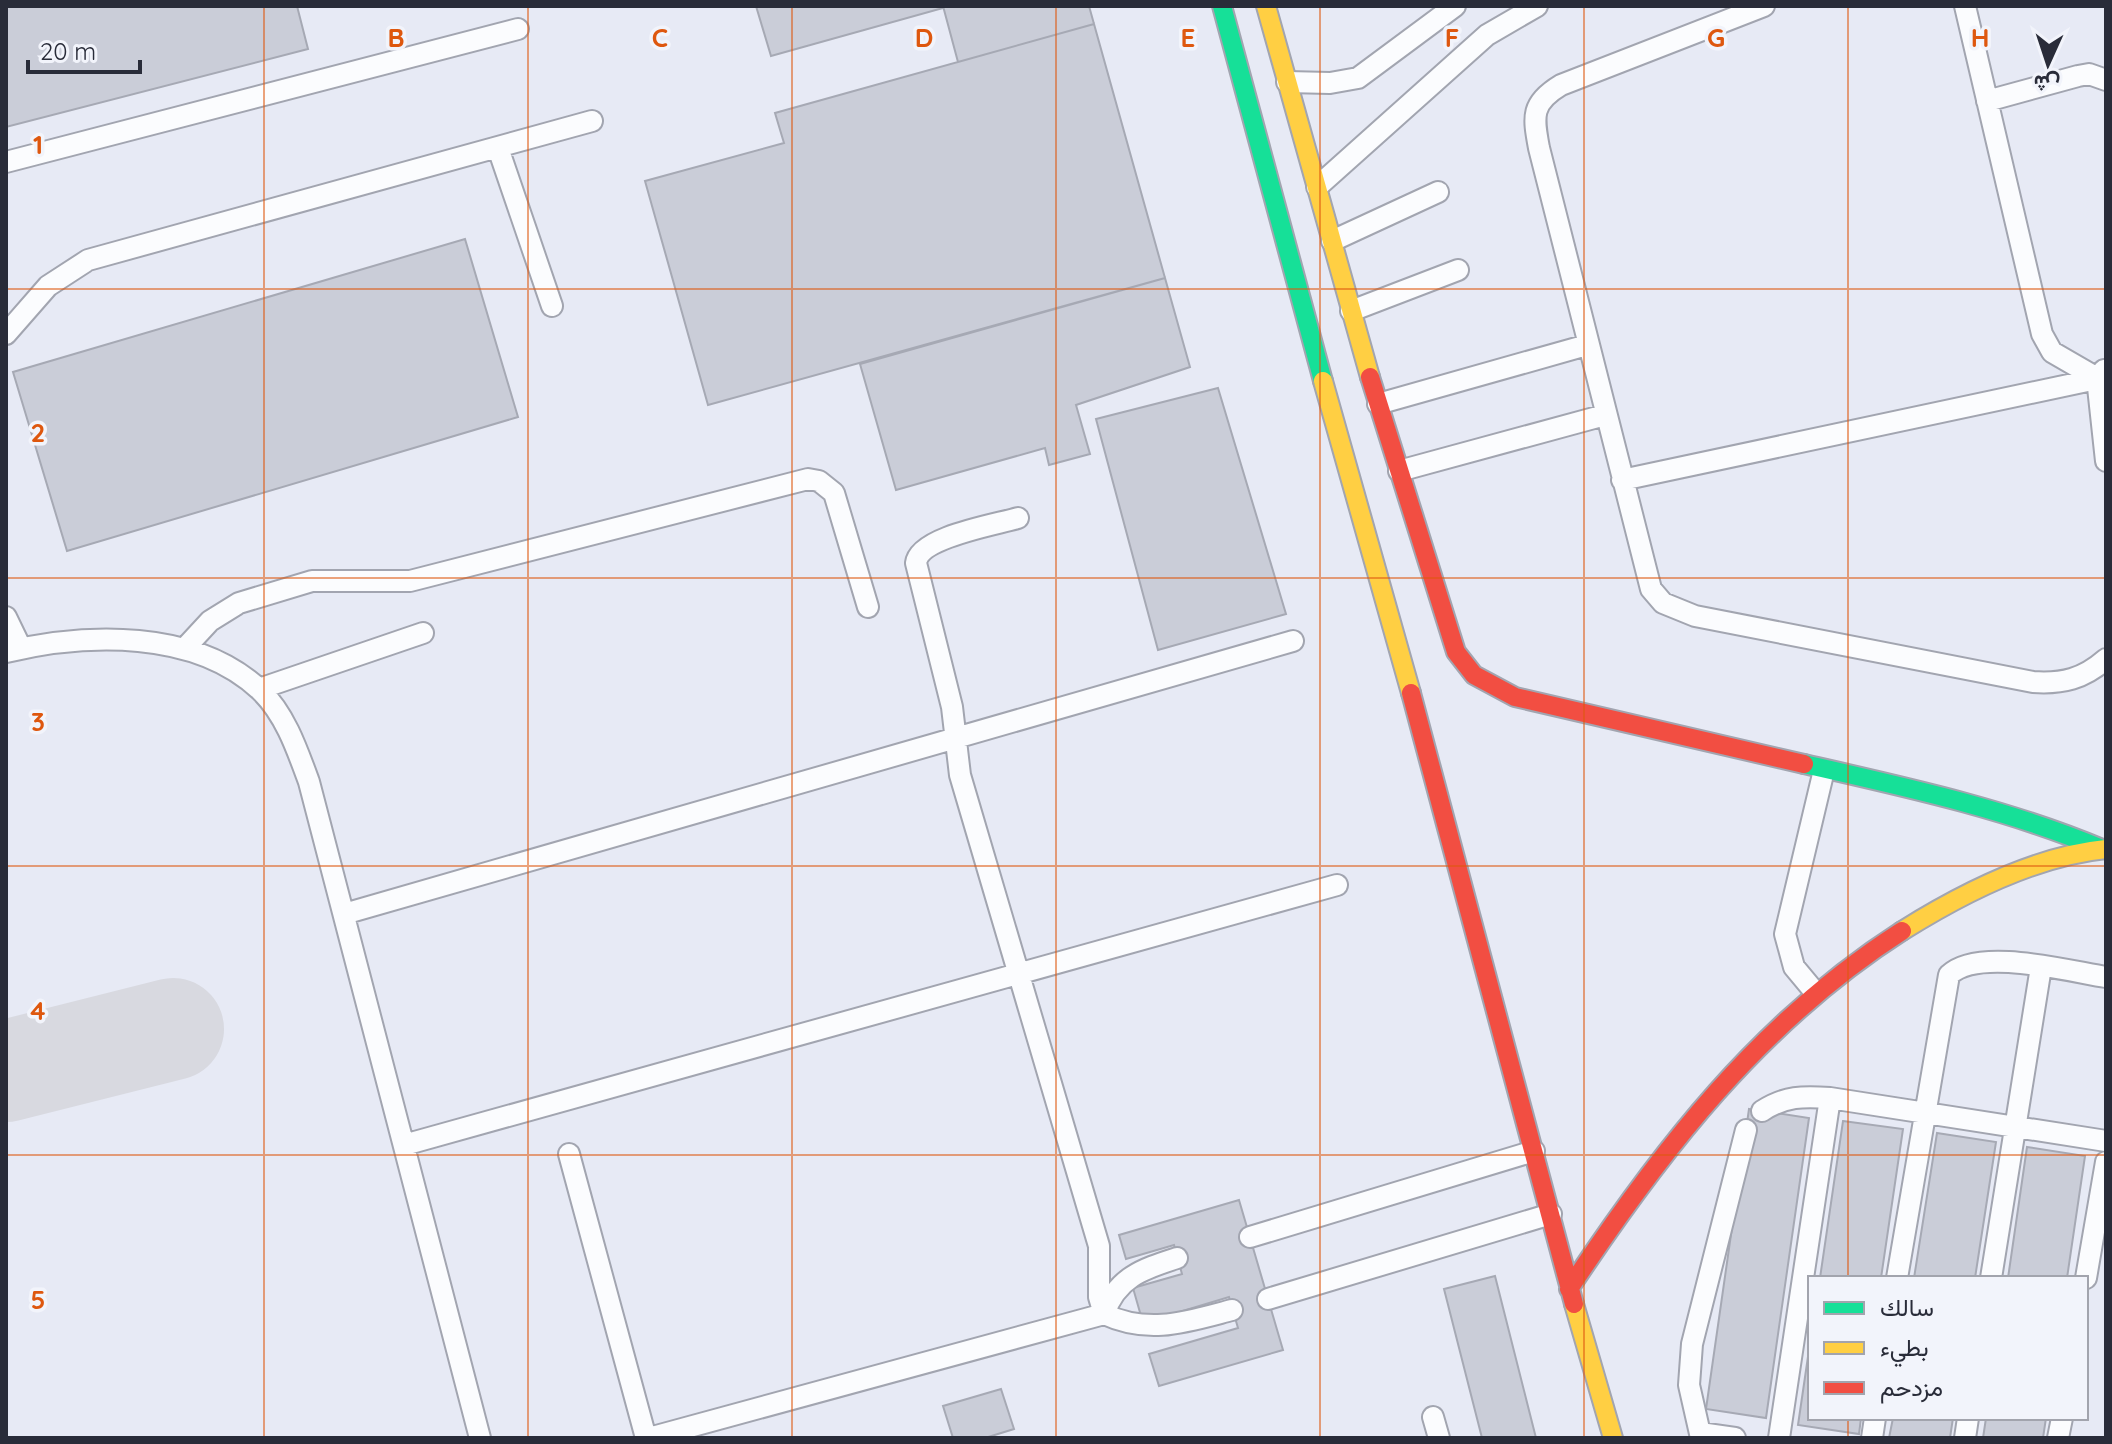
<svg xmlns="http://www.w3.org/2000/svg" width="2112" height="1444" viewBox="0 0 2112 1444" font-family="Quicksand,Vazirmatn,sans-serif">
<rect width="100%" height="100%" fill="#e7eaf5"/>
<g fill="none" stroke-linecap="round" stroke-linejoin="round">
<path stroke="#d8d9e0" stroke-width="102" d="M6,1071L173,1029"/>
</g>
<path fill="#cacdd8" stroke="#a6a9b4" stroke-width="2" d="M6,6H297L308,49L6,127Z
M756,6H943V8L771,56Z
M943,6H1089L1094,24L958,62Z
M1094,24L1165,278L708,405L645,181L784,143L775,113Z
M465,239L518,417L67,551L13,372Z
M1165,278L1190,367L1076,405L1090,454L1049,465L1045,448L896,490L860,364Z
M1218,388L1286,614L1158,650L1096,419Z
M1749,1109L1809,1118L1766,1418L1706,1409Z
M1843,1121L1903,1129L1881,1278H1820Z
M1937,1133L1996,1142L1975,1278H1914Z
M2027,1147L2085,1156L2067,1278H2008Z
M1239,1200L1283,1350L1159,1386L1149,1354L1238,1328L1229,1297L1143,1323L1133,1288L1182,1274L1174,1245L1126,1259L1119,1235Z
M1495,1276L1536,1438H1482L1444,1289Z
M1810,1343V1418H1861L1859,1434L1798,1425Z
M1001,1389L1014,1429L985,1438H953L943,1406Z
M1893,1418H1953L1950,1438H1889Z
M1986,1418H2046L2043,1438H1983Z"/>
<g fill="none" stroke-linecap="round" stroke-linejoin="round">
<g stroke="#a2a5b0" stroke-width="24">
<path id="lane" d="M1764,6L1561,85C1531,103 1533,116 1539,148L1651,589L1663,603L1695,616L2033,682C2063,684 2083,679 2106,659
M1965,6L2042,334L2052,352L2097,378
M1287,82L1330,83L1358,78L1455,6
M1987,101L2078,76L2089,74L2106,80
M498,148L552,306
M6,162L518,29
M1317,187L1487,35L1537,6
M1332,241L1438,192
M1351,311L1458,270
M6,334L48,286L88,260L592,121
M2104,370L2097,378L2106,461
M1378,404L1587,345
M1399,471L1605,415
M1622,480L2106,377
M1018,518C994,525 919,537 916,563L952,707L960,775L1099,1246V1297L1104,1314
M6,617L21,648
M185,648L210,621L239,603L312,581H410L808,479L819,481L834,493L868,607
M6,652C86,633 195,629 260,690C285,714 297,749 309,782L480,1438
M259,689L423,633
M344,914L1293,641
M1814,991L1794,967L1785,934L1824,770
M1762,1111C1785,1096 1803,1096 1830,1098L2106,1141
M404,1145L1337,885
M569,1154L646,1438
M1250,1237L1534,1151
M1897,1278L1949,975C1978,947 2068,971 2106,977
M1991,1278L2041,967
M2086,1278L2106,1162
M1268,1299L1551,1214
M1104,1314C1117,1277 1143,1269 1177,1258
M1433,1417L1439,1438
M1700,1433L1735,1438
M649,1438L1104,1314C1149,1335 1186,1322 1232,1310
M1701,1438L1689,1385L1692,1344L1746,1130
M1779,1438L1830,1098
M1872,1438L1875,1418
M1965,1438L1968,1418
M2058,1438L2062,1418"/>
</g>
<g stroke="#a2a5b0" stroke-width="22">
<path id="fast" d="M1222,6L1323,381
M1804,764C1905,787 2007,809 2102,849"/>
</g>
<g stroke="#a2a5b0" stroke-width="22">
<path id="slow" d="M1266,6L1370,377
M1323,381L1411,693
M1902,931C1961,894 2035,856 2106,849
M1574,1304L1613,1438"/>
</g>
<g stroke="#a2a5b0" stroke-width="22">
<path id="jam" d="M1370,377L1456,652L1474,675L1515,697L1804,764
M1411,693L1574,1304
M1569,1289C1661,1150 1760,1022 1902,931"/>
</g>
<use href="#lane" stroke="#fbfcfe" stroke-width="20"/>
<use href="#fast" stroke="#16e098" stroke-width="18"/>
<use href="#slow" stroke="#ffcf43" stroke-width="18"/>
<use href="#jam" stroke="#f24e42" stroke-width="18"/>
</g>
<path fill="none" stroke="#de570e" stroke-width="2" stroke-opacity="0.55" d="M264,6V1438M528,6V1438M792,6V1438M1056,6V1438M1320,6V1438M1584,6V1438M1848,6V1278M6,289H2106M6,578H2106M6,866H2106M6,1155H2106M1848,1418V1438"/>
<g font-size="26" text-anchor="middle" font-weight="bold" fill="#de570e" stroke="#f2f4fb" stroke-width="7" stroke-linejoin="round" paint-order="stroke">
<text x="396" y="47">B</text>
<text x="660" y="47">C</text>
<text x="924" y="47">D</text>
<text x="1188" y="47">E</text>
<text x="1452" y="47">F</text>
<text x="1716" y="47">G</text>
<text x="1980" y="47">H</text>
<text x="38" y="154">1</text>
<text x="38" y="442">2</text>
<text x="38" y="731">3</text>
<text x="38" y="1020">4</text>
<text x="38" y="1309">5</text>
</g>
<rect width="2112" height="1444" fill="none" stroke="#292c39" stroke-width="16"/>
<rect x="1808" y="1276" width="280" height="144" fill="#f2f4fb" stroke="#a2a4ad" stroke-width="2"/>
<rect x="1824" y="1302" width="40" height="12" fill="#16e098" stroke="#a2a4ad" stroke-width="2"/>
<text x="1880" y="1316" font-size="24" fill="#292c39">سالك</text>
<rect x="1824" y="1342" width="40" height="12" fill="#ffcf43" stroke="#a2a4ad" stroke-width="2"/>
<text x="1880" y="1356" font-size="24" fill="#292c39">بطيء</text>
<rect x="1824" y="1382" width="40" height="12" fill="#f24e42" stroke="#a2a4ad" stroke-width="2"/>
<text x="1880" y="1396" font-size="24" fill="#292c39">مزدحم</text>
<g transform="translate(2048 64) rotate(183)" stroke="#f2f4fb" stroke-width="6" paint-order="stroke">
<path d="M0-6L14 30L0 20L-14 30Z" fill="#292c39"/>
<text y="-12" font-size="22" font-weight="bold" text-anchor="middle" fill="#292c39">ش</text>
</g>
<path d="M28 60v12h112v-12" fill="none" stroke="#292c39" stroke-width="4"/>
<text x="40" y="60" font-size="24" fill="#292c39" stroke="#f2f4fb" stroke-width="6" paint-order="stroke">20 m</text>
</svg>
